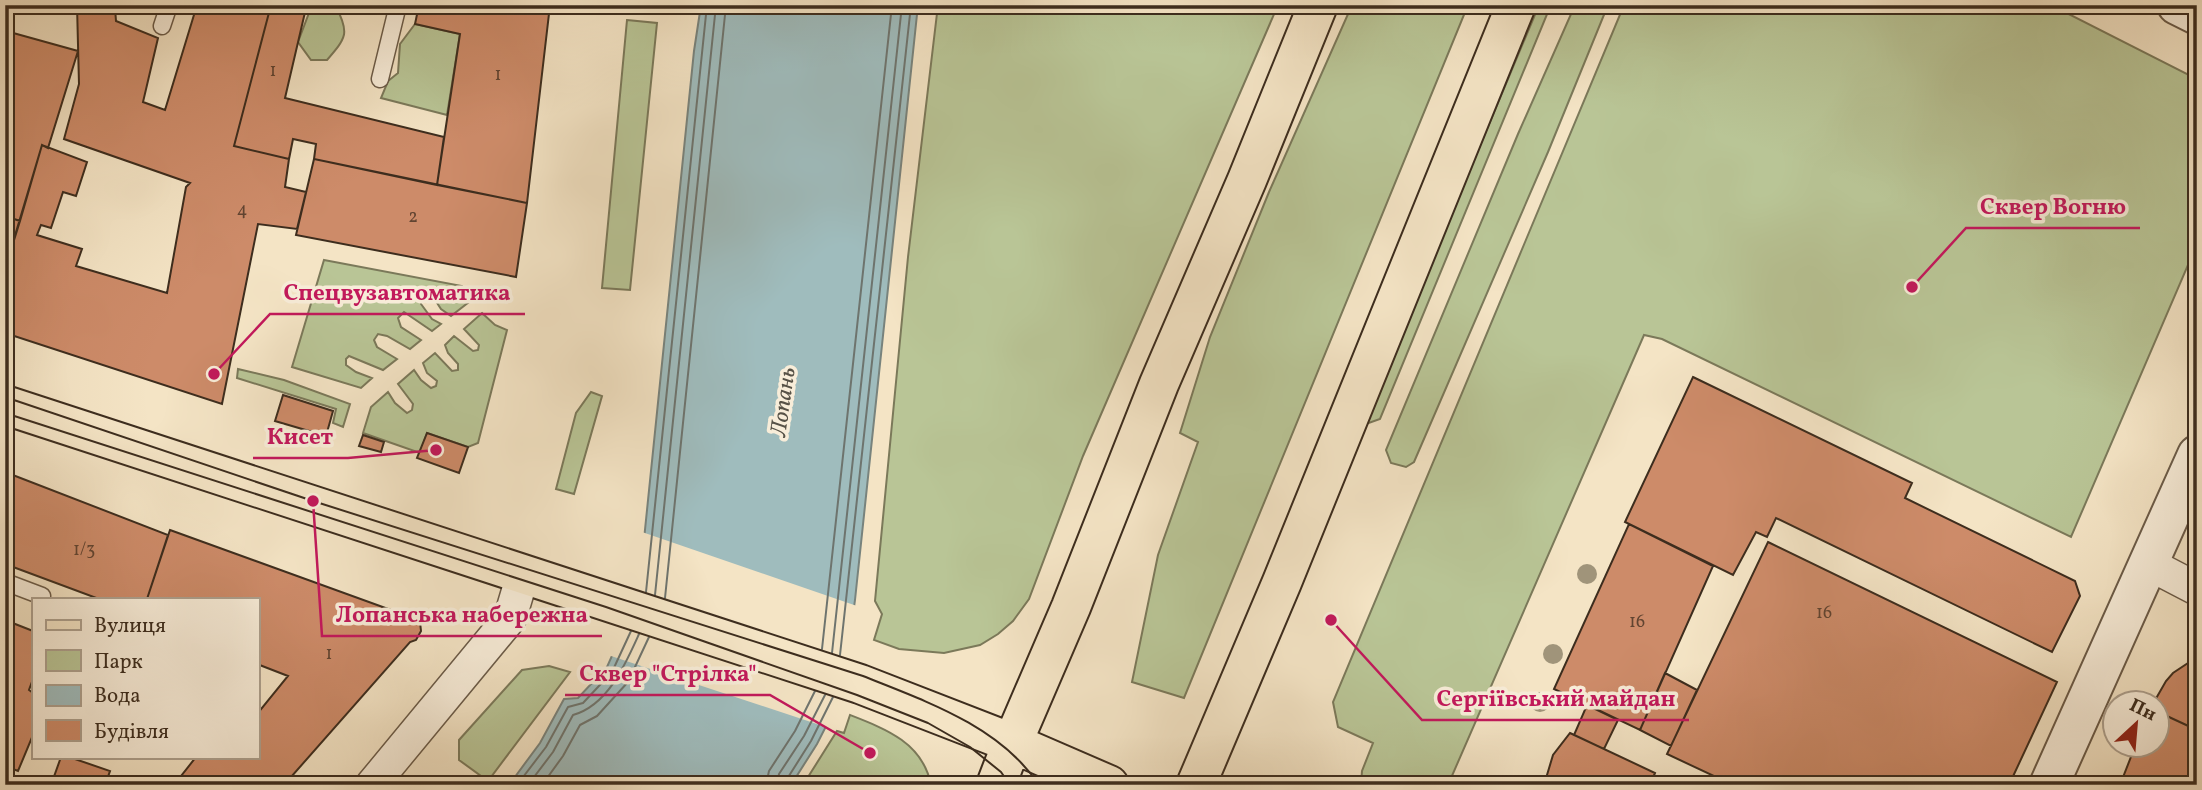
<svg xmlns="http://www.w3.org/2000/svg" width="2202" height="790" viewBox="0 0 2202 790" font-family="Vollkorn,serif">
<rect width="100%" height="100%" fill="#f4e4c5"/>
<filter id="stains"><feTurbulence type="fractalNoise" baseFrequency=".00286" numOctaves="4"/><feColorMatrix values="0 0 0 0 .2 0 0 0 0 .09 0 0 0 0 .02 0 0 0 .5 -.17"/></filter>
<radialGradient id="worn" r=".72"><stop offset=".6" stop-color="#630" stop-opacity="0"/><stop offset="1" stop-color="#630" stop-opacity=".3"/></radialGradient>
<path fill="#b9c596" stroke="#7b795a" stroke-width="2" d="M312,5L336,7C350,33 346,38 327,60H311L298,42Z
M938,5H1278L1083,456L1029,599L1013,621L998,634L980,645L944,653L899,649L874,640L882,614L875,601L908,257Z
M1352,5H1468L1184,698L1132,682L1158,555L1198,442L1180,433L1210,337L1269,192Z
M1539,5L1550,7L1380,419L1363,425Z
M1575,5H1608L1548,152L1414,462L1406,467L1391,463L1386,450L1518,134Z
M1624,5H2051L2197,79V244L2071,537L1662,339L1644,335L1448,785H1361L1362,771L1373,743L1338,727L1333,702Z
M627,20L657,23L630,290L602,288Z
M415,24L460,34L447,115L381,98L388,81L398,73L400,44Z
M324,260L462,286L463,293L469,302L451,316L441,309L432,295L426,296L421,300V304L432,319L441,324L432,331L404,312L398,318L401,327L421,340L410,349L387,336L378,334L374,340L377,347L397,359L383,370L349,356L346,359V365L356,372L372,378L361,388L292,367Z
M482,313L495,325L507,330L478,443L468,447L427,433L420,453L363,433L371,407L388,392L395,403L407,413L412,410L413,404L398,384L414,370L421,380L431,388L436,386L437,381L427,373L423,363L435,353L452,371L458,370V364L448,353L445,345L454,336L473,351L478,350L479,345L464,329Z
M238,369L284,380L350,404L343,427L333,423L336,409L237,378Z
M591,392L602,396L574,494L556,489L576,413Z
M549,666L570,672L488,781L459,760V740L522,670Z
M850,715C886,729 923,743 931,785H803L837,731L844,733Z"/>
<path fill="#9fbcbd" stroke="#78837d" stroke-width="2" d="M701,5H918L855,600L842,695L817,744L791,785H509L540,743L564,699L578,698L607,667L638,598L694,51Z"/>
<path fill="#f4e4c5" d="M642,532L857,606L846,696L829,728L608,655L635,597Z"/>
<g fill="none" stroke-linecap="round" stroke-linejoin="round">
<path stroke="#6e746e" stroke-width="2" d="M646,592L707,5
M655,595L716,5
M665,598L726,5
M822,649L892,5
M832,653L902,5
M840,655L911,5
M517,785L546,747L568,707L583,703L612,672L631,631
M528,785L553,752L573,715C608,705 625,665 639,634
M542,785L563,756L580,725L597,716L628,682L649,637
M766,785L769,771L795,731L815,691
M777,785L779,774L804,736L825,695
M786,785L787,779L811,741L833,697"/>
</g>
<path fill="#cd8b69" stroke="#3d2d1e" stroke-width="2" d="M77,5H108L115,8L116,21L158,38L143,102L165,110L197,5H271L234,146L289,159L285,187L306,192L297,229L258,224L222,404L5,333V269L42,145L87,162L76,196L63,192L51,228L41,225L37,235L82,249L76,266L167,293L186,187L190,183L64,139L79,84Z
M271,5H296L306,8L285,98L444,137L437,185L314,159L316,144L293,139L289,159L234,146Z
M419,5H550L527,203L437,185L460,34L415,24Z
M6,31L78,51L48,148L42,145L20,221L5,216Z
M314,159L527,203L516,277L296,235Z
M5,216L20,221L5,269Z
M1693,377L1912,483L1905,498L2075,581L2080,596L2052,652L1776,518L1767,537L1756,532L1733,575L1625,522Z
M283,395L333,411L326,436L275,421Z
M427,433L468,447L459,473L417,458Z
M363,435L384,442L381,452L359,446Z
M5,472L168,535L147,599H99L5,564Z
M1629,524L1713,566L1640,730L1554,689Z
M170,530L402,614L414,615L420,622L421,631L416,640L410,642L284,785H174L196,757H257V714L288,676L257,664V599H147Z
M1768,542L2057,682L2009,785H1733L1667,754Z
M5,620L33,631V679L29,690L33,693V735L18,771L5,766Z
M2197,657V730L2156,711V702H2154L2166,681L2173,673Z
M1665,673L1697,690L1671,746L1640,730Z
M1587,705L1618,720L1604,749L1574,735Z
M2156,711L2197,730V785H2120L2136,744H2156Z
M1570,733L1655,773L1650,785H1544L1553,755Z
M61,757H69L110,771L105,785H51Z"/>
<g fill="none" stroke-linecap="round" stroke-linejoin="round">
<g stroke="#6b5b48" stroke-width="19">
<path id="service" d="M162,26L169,5
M380,79L398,5
M5,582L42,596"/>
</g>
<g stroke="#6b5b48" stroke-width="35">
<path id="minor" d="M2147,563L2197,589
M372,785L510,618L523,574"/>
</g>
<g stroke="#6b5b48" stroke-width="42">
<path id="tertiary" d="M2177,5L2197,15
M2049,785L2197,455"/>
</g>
<g stroke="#3d2d1e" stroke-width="42">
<path id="primary" d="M5,405L860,684L1012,743L1109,785
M996,785L1009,751L1071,607L1159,384L1247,180L1318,5
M1196,785L1282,582L1516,5"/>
</g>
<use href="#service" stroke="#f8edd9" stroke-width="16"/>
<use href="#minor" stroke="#f8edd9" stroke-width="32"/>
<use href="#tertiary" stroke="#f8edd9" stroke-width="38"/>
<use href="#primary" stroke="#f4e4c5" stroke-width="38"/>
<path stroke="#3d2d1e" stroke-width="2" d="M5,397L313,501L863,676C925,701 1000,726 1039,785
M5,413L606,607L857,695L928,723L970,747L1001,772L1010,785"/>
</g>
<g fill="#a0947a">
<circle cx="1587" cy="574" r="10"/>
<circle cx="1553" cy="654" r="10"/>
<circle cx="1540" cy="702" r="10"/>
</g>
<g text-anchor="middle" stroke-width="7" stroke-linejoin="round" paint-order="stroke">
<g font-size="18" fill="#614431">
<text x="273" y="76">1</text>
<text x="498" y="80">1</text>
<text x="242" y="215">4</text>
<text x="413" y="222">2</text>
<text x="84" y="555">1/3</text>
<text x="1824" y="618">16</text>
<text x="1637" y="627">16</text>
<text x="329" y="659">1</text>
</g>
<g font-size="23" font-style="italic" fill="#565146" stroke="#f8edd9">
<text transform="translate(782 402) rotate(-82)" y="8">Лопань</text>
</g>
</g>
<path fill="none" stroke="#c2185b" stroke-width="2.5" d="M1912 287L1966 228H2140M214 374L270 314H525M436 450L348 458H253M313 501L322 636H602M870 753L770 695H565M1331 620L1422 720H1689"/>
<g fill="#c2185b" stroke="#f8edd9" stroke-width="2.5">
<circle cx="1912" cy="287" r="7"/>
<circle cx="214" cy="374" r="7"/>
<circle cx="436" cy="450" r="7"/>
<circle cx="313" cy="501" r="7"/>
<circle cx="870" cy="753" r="7"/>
<circle cx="1331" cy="620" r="7"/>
</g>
<g font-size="23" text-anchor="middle" font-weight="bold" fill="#c2185b" stroke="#f8edd9" stroke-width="7" stroke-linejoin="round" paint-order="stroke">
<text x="2053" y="214">Сквер Вогню</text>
<text x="397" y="300">Спецвузавтоматика</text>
<text x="300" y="444">Кисет</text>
<text x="462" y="622">Лопанська набережна</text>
<text x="668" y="681">Сквер "Стрілка"</text>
<text x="1556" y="706">Сергіївський майдан</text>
</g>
<rect width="2202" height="790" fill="none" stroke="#f4e4c5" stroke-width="28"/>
<rect x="7" y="7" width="2188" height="776" fill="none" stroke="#3d2d1e" stroke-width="3.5"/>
<rect x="14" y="14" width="2174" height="762" fill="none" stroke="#3d2d1e" stroke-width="2"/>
<rect x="32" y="598" width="228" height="161" fill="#f8edd9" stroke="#ada08e" stroke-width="2"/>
<rect x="46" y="620" width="35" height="10" fill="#f4e4c5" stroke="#ada08e" stroke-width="2"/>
<text x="94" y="632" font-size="21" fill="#3d2d1e">Вулиця</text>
<rect x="46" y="650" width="35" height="21" fill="#b9c596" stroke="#ada08e" stroke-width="2"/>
<text x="94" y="668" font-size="21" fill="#3d2d1e">Парк</text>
<rect x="46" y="685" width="35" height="21" fill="#9fbcbd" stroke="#ada08e" stroke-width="2"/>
<text x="94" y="702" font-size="21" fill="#3d2d1e">Вода</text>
<rect x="46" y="720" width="35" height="21" fill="#cd8b69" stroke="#ada08e" stroke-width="2"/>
<text x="94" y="738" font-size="21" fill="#3d2d1e">Будівля</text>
<g transform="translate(2136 724) rotate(26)"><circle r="33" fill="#f8edd9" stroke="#ada08e" stroke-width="2"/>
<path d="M0-5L12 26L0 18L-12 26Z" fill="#8f2418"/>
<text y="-10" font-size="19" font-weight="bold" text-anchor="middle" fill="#3d2d1e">Пн</text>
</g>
<rect width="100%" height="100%" filter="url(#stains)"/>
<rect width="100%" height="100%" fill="url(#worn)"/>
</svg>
